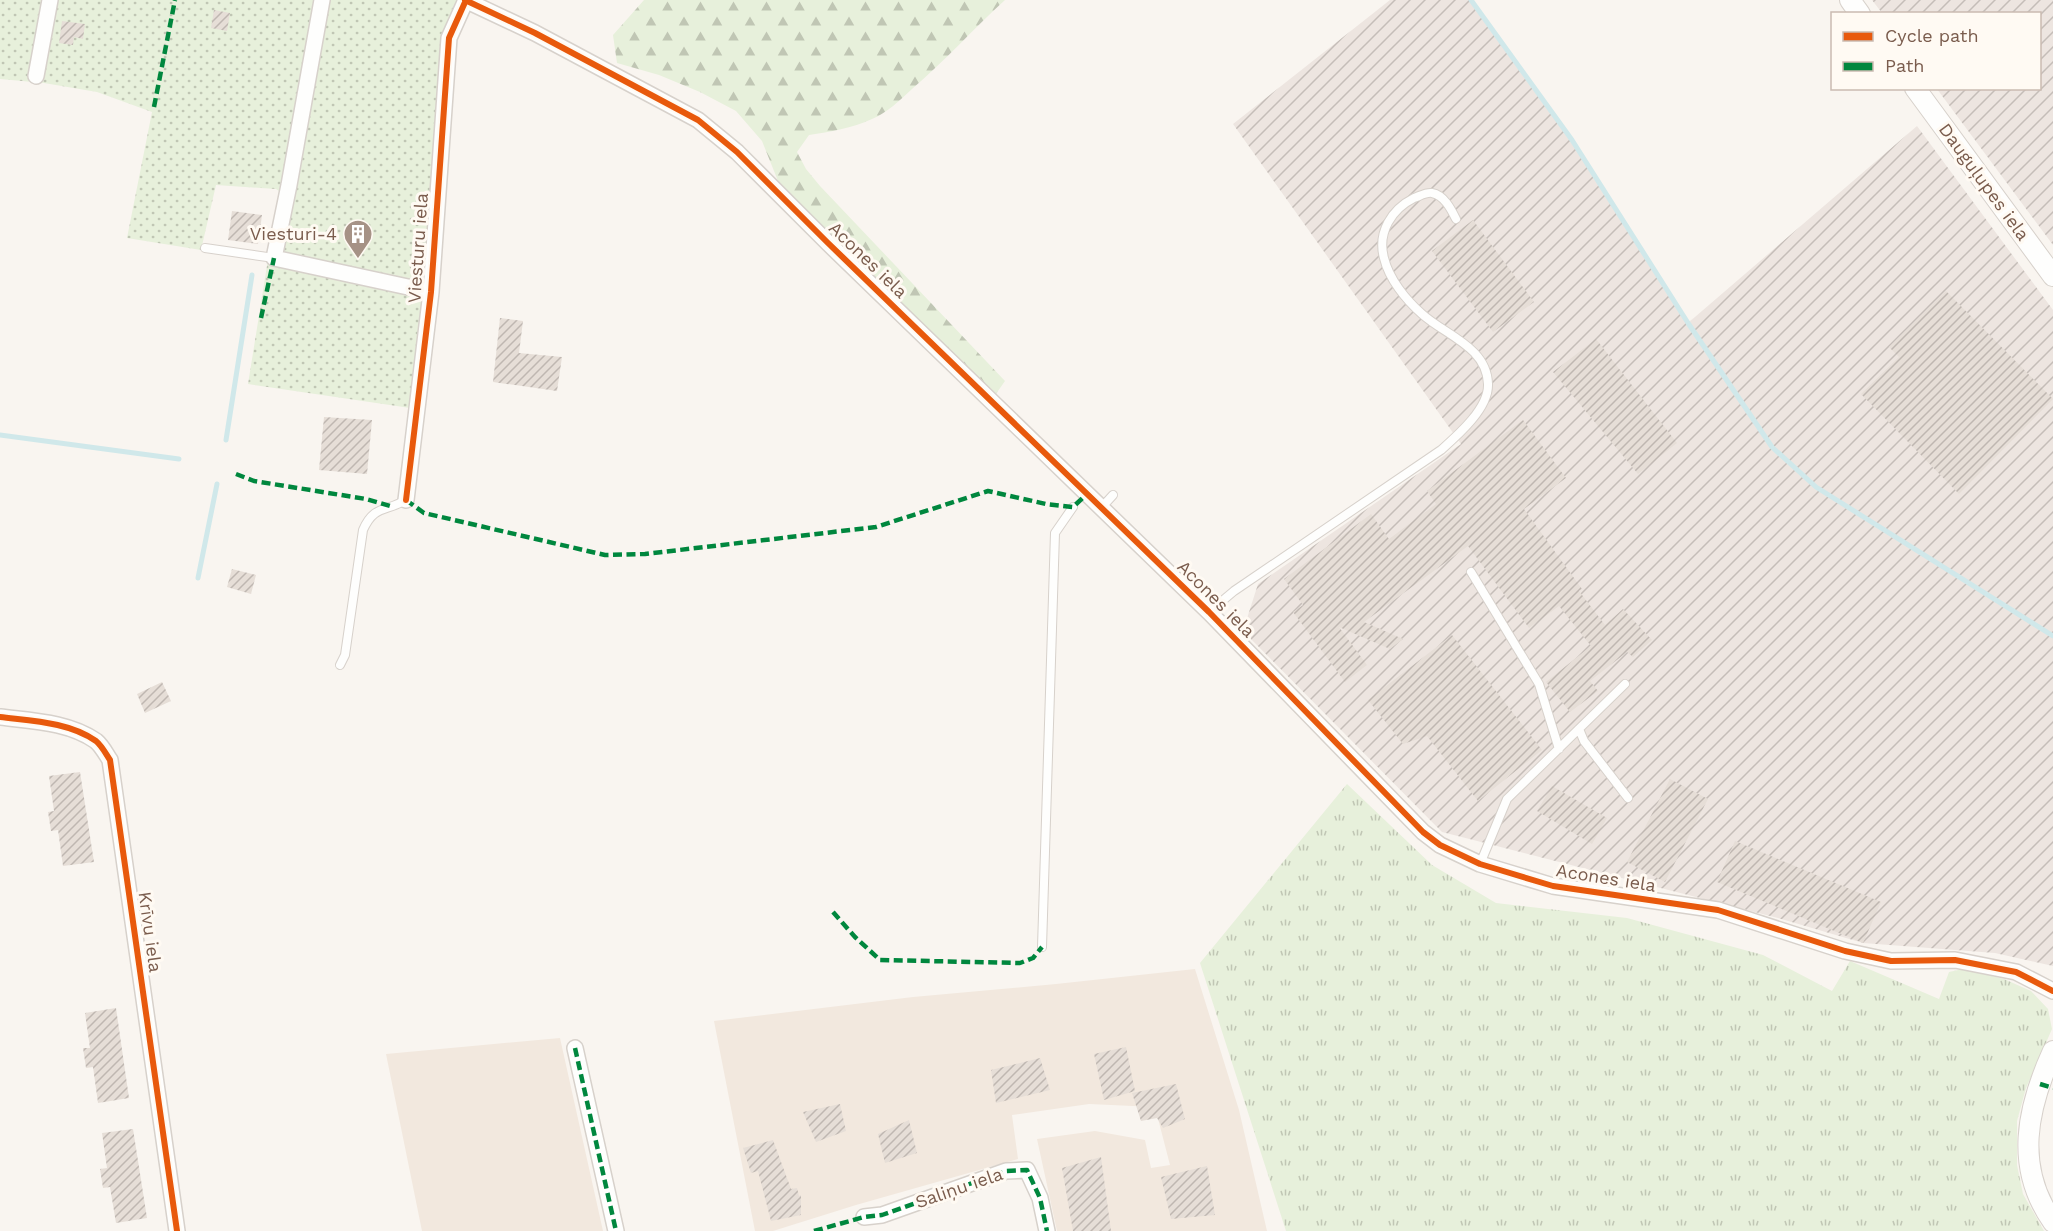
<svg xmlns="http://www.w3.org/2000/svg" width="2053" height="1231" viewBox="0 0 2053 1231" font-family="'Work Sans',sans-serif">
<defs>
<pattern id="industrial-furrows" width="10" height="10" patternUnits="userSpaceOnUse" patternTransform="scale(1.5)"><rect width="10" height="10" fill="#ede5e0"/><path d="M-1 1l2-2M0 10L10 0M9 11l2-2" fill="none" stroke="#c5bdb8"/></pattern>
<pattern id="grass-tufts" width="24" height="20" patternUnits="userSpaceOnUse" patternTransform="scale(1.5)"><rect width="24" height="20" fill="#e7f0db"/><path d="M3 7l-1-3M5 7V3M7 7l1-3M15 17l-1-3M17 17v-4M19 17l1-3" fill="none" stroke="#c0c6b4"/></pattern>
<pattern id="forest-firs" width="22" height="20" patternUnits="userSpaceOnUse" patternTransform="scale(1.5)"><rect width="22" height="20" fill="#e7f0db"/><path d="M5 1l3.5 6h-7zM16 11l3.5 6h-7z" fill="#c0c6b4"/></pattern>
<pattern id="garden-dots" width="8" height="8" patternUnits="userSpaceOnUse" patternTransform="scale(1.5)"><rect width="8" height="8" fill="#e7f0db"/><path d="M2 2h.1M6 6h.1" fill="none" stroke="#c0c6b4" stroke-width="1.8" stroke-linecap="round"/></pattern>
<pattern id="building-hatch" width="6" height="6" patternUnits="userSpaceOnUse" patternTransform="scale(1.5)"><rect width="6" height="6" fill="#e6ded7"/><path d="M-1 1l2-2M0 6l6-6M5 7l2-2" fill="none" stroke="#bfb7b1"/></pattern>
</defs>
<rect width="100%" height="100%" fill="#f9f5f0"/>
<path fill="#f2e8de" d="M1195,969L1239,1110L1267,1231H1057L1037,1139L1095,1131L1145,1140L1151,1168L1170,1165L1155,1107L1089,1104L1012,1115L1018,1159L856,1205L773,1231H755L714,1021L913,997L1056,984Z
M560,1038L603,1231H422L386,1054Z"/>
<path fill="url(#industrial-furrows)" d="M1390,0H1471L1572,140L1688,323L1917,126L2053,310V966L1995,953L1863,943L1778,918L1442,832L1243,631L1258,584L1461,444L1233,124Z
M1872,0H2053V245L1937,89L2040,88V14L1882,13Z"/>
<path fill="url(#grass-tufts)" d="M1347,784L1432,865L1496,903L1627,918L1763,955L1832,991L1850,961L1939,999L1949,972L1963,969L2004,979L2031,991L2048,1009L2052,1029L2026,1088L2017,1121V1165L2023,1194L2044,1231H1286L1200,963Z"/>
<path fill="url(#forest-firs)" d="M644,0H1005C973,29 945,61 912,89C900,100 887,113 872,119C852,128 830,132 809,135L797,152L806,169L820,186L1005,381L991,401L780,186L762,141L736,111L700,92L659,75L617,63L613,35Z"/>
<path fill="url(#garden-dots)" d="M0,0H465L449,38L417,409L248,384L279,191L276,189L216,185L201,250L127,238L152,112L97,92L44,83L0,79Z"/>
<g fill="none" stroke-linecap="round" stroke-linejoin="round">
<path stroke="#d0e8ea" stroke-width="5" d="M1471,0L1572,140L1688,323L1772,447L1816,487L2053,636
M0,435L179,459
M226,440L252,275
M198,578L217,484"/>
</g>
<path fill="url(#building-hatch)" d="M214,10L230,13L227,31L211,28Z
M62,21L85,24L83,39L74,37L73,45L59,43Z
M232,211L262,215L258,244L228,240Z
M1473,220L1534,302L1493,332L1432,251Z
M1946,291L2053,399L1959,494L1861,394L1899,357L1889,347Z
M500,318L523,321L519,353L562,357L557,391L493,382Z
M1596,339L1677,443L1638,474L1553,372Z
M324,417L372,420L367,474L319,470Z
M1523,420L1566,478L1524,509L1582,589L1579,591L1605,625L1623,609L1652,640L1633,657L1627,652L1590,681L1598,691L1570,712L1546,682L1591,646L1559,606L1529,628L1468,546L1364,622L1403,639L1390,649L1339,627L1367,665L1345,682L1293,612L1303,605L1284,579L1371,514L1389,539L1436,504L1427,491Z
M232,569L256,575L251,594L227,587Z
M1452,635L1542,750L1478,801L1427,736L1403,744L1368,700Z
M162,682L171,701L145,713L137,694Z
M80,772L94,862L63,866L58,830L51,831L48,812L54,811L49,776Z
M1670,779L1708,799L1665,882L1627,862Z
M1552,786L1607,818L1592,844L1537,811Z
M1735,841L1881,902L1863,943L1717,882Z
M116,1008L129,1098L98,1103L93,1067L86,1068L83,1048H90L85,1013Z
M1126,1047L1135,1091L1104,1100L1094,1054Z
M1040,1058L1050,1090L996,1103L991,1070Z
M1176,1084L1185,1119L1163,1128L1157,1118L1141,1121L1132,1093Z
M840,1104L846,1131L816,1142L803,1112Z
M909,1120L917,1153L885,1163L878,1134Z
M133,1129L147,1218L116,1223L110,1187L103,1188L100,1169L107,1168L102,1133Z
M773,1140L791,1189L797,1188L799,1196L801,1195V1215L771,1221L758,1171L751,1173L743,1148Z
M1101,1157L1111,1231H1073L1062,1168Z
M1207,1166L1215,1215L1171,1219L1161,1177Z"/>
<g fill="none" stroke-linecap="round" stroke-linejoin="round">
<g stroke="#d7d1cb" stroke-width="10">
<path id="service" d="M205,248L274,258
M1102,507L1113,495
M1471,572L1539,684L1559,749
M1209,612L1234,591L1441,450C1458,435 1489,408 1488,384C1487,347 1445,335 1422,314C1406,300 1389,279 1384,258C1377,232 1392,209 1414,198C1420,196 1426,192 1432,193C1444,195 1451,209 1456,219
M340,665L345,655L363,530C374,505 385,512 406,500
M1579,729L1584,741L1628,798
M1480,864L1507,799L1625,684
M1042,947L1055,533L1073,507"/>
</g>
<g stroke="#d7d1cb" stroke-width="18">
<path id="minor" d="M322,0L289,185L274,258L431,292
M465,0L535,33L698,120L737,152L828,243L1209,612L1423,832L1440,845L1480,864L1553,886L1718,910L1845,951L1891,961L1955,960L2016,972L2053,991
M36,76L50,0
M406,500L431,292L449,38L466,0
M0,717C32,721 69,722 96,741C102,746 106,754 110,760L177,1231
M575,1048L616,1231
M864,1217L882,1215L1006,1171L1027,1170L1040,1198L1047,1231"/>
</g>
<g stroke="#d7d1cb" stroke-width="22">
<path id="tertiary" d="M1850,0L1860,14
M1915,88L2053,276
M2053,1051C2027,1108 2014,1167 2053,1222"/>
</g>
<use href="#service" stroke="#fefefd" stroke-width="8"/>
<use href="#minor" stroke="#fefefd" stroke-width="15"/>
<use href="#tertiary" stroke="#fefefd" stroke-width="20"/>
<path stroke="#00873e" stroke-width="4.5" stroke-dasharray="9 4.5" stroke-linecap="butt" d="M154,107L175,0
M261,318L274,258
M236,474L254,481L366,499L394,507
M406,500L424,513L605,555L645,554L876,527L988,491L1046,504L1073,507L1088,493
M833,912L855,937L880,960L1020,963L1033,958L1042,947
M575,1048L616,1231
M2040,1084L2053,1088
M814,1231L864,1217L882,1215L1006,1171L1027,1170L1040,1198L1047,1231"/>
<g stroke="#fffaf3" stroke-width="10">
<path id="cycleway" d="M465,0L535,33L698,120L737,152L828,243L1209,612L1423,832L1440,845L1480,864L1553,886L1718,910L1845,951L1891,961L1955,960L2016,972L2053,991
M406,500L431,292L449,38L466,0
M0,717C32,721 69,722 96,741C102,746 106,754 110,760L177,1231"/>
</g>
<use href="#cycleway" stroke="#e8590c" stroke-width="6"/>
</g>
<defs>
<g id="building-pin" transform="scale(1.5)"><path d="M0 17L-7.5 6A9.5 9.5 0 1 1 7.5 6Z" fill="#a69286" stroke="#fffaf3"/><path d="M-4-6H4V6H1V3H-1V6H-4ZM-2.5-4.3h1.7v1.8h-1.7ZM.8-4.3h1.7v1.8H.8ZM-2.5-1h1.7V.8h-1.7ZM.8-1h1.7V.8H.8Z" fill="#fff"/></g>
</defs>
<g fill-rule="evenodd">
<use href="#building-pin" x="358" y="234"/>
</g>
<g text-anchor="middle" stroke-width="6" stroke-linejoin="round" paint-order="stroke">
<g font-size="18" fill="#7a5c4d" stroke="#fffaf3">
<text transform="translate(1984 182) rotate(54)" y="6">Dauguļupes iela</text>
<text transform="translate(418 248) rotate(-86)" y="6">Viesturu iela</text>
<text transform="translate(868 260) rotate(44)" y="6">Acones iela</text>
<text transform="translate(1216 599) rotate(45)" y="6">Acones iela</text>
<text transform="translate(1606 878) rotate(9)" y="6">Acones iela</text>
<text transform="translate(150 932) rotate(82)" y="6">Krīvu iela</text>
<text transform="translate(959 1188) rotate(-19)" y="6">Saliņu iela</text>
</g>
<g font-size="18" fill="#7a5c4d" stroke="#fffaf3" text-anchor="end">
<text x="337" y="240">Viesturi-4</text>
</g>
</g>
<rect x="1831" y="12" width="210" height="78" fill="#fffaf3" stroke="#cabbb1" stroke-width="1.5"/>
<rect x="1843" y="32" width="30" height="9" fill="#e8590c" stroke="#cabbb1" stroke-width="1.5"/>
<text x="1885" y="42" font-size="18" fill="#7a5c4d">Cycle path</text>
<rect x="1843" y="62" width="30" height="9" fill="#00873e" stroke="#cabbb1" stroke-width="1.5"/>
<text x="1885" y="72" font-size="18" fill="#7a5c4d">Path</text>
</svg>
